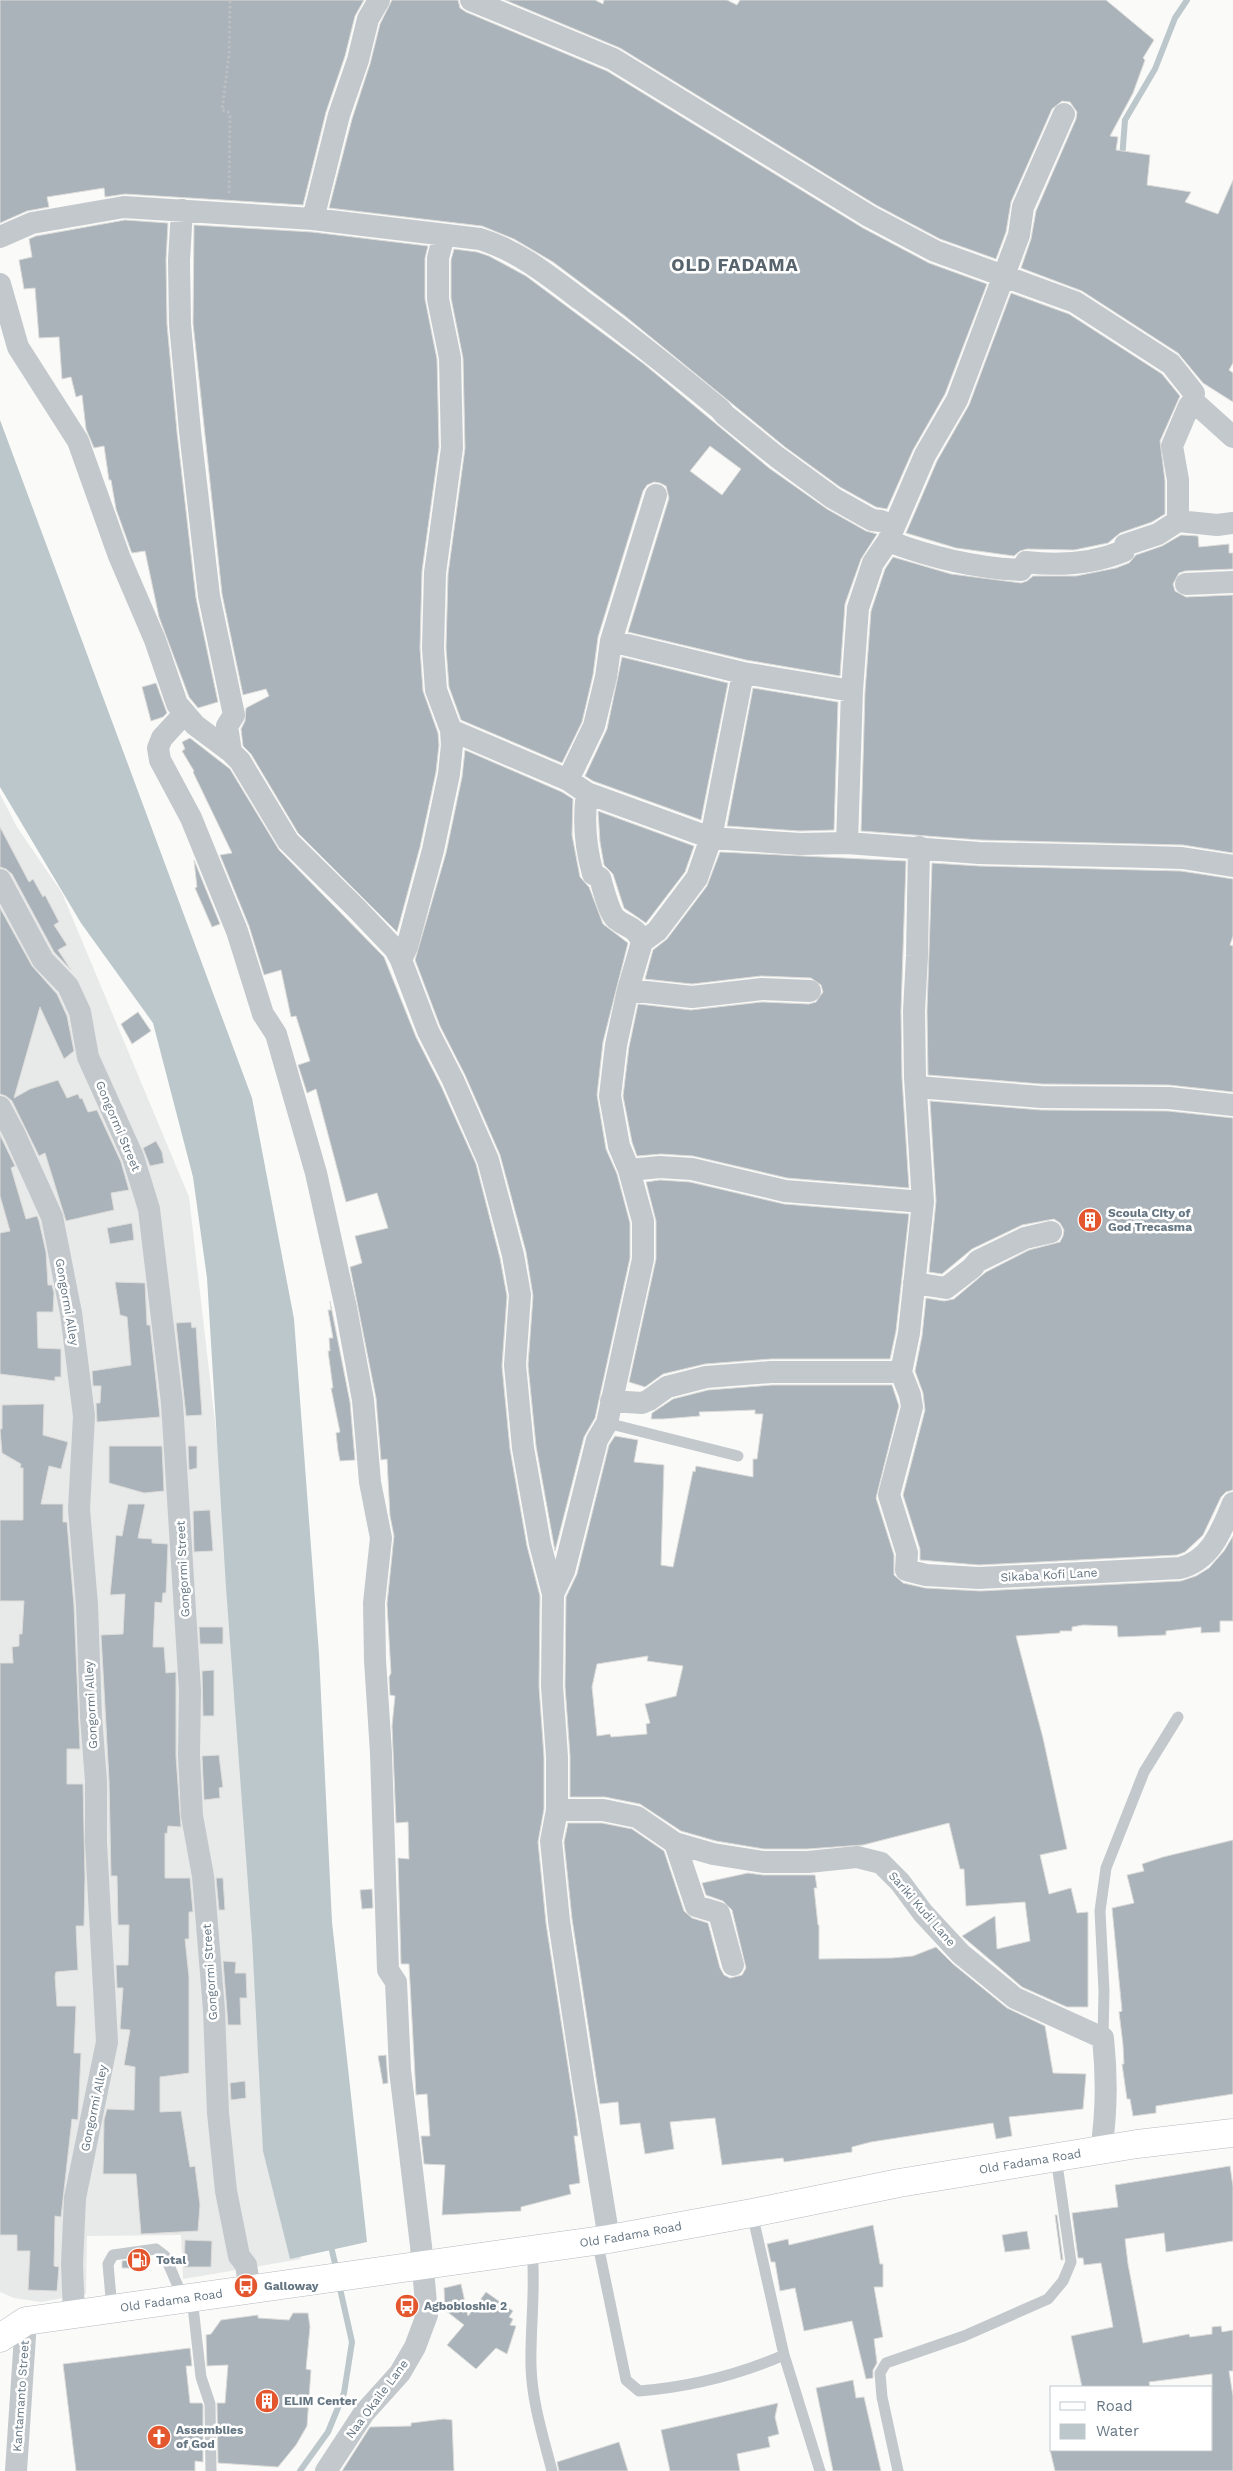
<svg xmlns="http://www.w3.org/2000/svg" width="1233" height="2471" viewBox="0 0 1233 2471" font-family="'Work Sans',sans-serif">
<rect width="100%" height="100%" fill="#fafaf8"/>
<path fill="#e8e9e9" d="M0,794L17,827L62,893L189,1197L229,1544L257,1917L301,2259L183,2279L181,2235L87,2236L86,2294L41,2302L14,2298L0,2292Z"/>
<path fill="#bbc7cb" d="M0,420L252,1098L294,1319L319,1654L332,1922L367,2242L290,2259L263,2151L252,1938L226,1587L207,1278L193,1177L153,1023L81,923L0,787Z"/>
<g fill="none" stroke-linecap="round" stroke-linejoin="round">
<path stroke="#bbc7cb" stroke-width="6" d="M1122,159L1125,120L1155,69L1175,18L1187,0
M330,2242L337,2272
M300,2471L328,2432L344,2393L352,2342L339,2284"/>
</g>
<path fill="#aab3b9" stroke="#dcdcda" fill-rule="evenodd" d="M0,0H364L355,16L345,56L326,112L303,205L125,194L105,197L104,188L47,197L49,207L27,211L0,223Z
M392,0H458L460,8L466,12L607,71L863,228L929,263L987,284L945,394L913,450L887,509L876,507L840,487L785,447L625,316L553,262L514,239L482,226L329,208L352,119L370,64L380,24Z
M505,0H595L603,4L604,0H727L737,5L740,0H1106L1154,40L1143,58L1145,60L1133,93L1110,136L1118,137L1116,150L1150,155L1147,185L1191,192L1185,202L1218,214L1233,180V363L1229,370L1233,373V402L1203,383L1178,353L1082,291L1021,268L1031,239L1036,211L1076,119L1077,112L1070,102L1062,101L1052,109L1011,202L1006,232L996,259L940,239L876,205L620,48Z
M125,220L168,223L166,260L167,324L177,432L196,598L218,702L198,708L189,697L159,617L145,551L132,553L131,551L116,509L111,480H109L104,446L94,448L86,429L82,395L76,397L71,377L62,379L59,337L39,338L35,288L24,289L19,260L32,257L29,239L36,236Z
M194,225L312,232L428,246L425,258V299L437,359L439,447L422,571L420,648L423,691L438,733L439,745L436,772L420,847L397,932L298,833L251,754L243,746L241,729L245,721L246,708L269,696L266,689L243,695L222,594L193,323Z
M454,249L477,252L489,256L526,276L644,364L769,468L827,509L866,531L877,534L861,559L845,604L840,676L746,660L628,632L669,498L666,486L660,483L654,482L647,485L643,491L598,637L593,675L582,722L562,763L461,720L449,687L446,648L448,574L465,448L463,358L451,298V260ZM710,446L741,469L722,495L690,471Z
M1011,293L1069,314L1162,374L1180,396L1160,441L1165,481V514L1152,522L1120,533L1108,543L1074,550L1027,549L1020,551L1014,556L956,548L906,533L937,461L969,405Z
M1181,535L1198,536L1199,547L1229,544V553H1233V569L1185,571L1179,573L1173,584L1175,591L1186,597L1233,595V853L1183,845L980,840L861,831L865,692L871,611L885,569L893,557L951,574L1021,583L1027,581L1033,576H1076L1116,568L1129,563L1136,555L1162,546Z
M622,657L728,683L701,820L593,781L585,776L607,729Z
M156,683L167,713L163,717L151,721L142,687Z
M753,688L838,702L834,830L800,831L727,826Z
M190,738L230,769L279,850L384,957L416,1037L441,1086L476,1164L500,1258L507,1296L502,1366L510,1449L527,1546L540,1596L539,1686L544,1757V1809L538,1842L546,1923L576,2118L578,2136H574L580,2183L569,2185L571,2194L521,2207V2211L442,2215L445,2165L424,2164L421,2136H430L427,2094L416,2095L409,1964H401L398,1858L409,1859L408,1822L396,1823L392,1726L395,1696L390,1695L389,1677L391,1673L387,1604L394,1536L390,1516L387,1459L381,1460L376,1398L350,1267L362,1263L355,1236L388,1228L377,1193L346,1202L316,1089L307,1093L298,1065L310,1061L296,1016L291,1017L281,970L264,975L249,926L220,855L232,853L193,772L194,771L182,751L185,749L182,742Z
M465,750L562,792L573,799L572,835L580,877L589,887L603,924L628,943L603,1042L597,1095L606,1149L617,1174L630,1223V1258L595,1418L584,1437L555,1551L536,1446L528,1365L533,1296L526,1252L500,1155L465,1075L440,1026L415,960L446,853L462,777Z
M598,811L694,846L685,872L646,923L624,908L613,874L604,865L600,842Z
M0,827L29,882L33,879L43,897L45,895L59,922L54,925L67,945L58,950L71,970L54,952L12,874L6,869L0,867Z
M720,852L906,861L901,1011L902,1078L909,1188L787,1178L693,1156L661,1154L637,1156L632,1142L623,1096L629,1047L638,1004L691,1010L762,1002L809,1004L816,1002L823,992L821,985L811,978L761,976L692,984L645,979L653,950L667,939L707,886Z
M194,860L220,924L212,927L195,888L197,887Z
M932,863L979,866L1181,871L1233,879V936L1230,945L1233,946V1092L1169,1085L1042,1084L928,1075L927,1011Z
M0,908L32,966L57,994L67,1016L74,1051L64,1059L40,1007L14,1098L30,1089L58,1080L67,1098L78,1094L80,1099L82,1098L88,1112L97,1110L121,1162L129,1190L111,1193L114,1210L66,1221L45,1153L39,1156L12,1101L6,1096L0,1094Z
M138,1012L151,1031L132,1044L121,1024Z
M930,1101L1041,1110L1168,1111L1233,1118V1490L1226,1492L1221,1497L1203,1535L1185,1552L1177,1555L979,1565L920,1560V1549L903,1495L925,1410L923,1393L915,1371L922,1336L926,1298L944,1301L954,1299L986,1272L1029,1250L1060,1242L1063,1236L1064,1230L1060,1223L1054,1219L1022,1225L972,1249L942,1274L929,1272L936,1201Z
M0,1135L15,1166L11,1168L26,1219L37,1216L39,1221L46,1252L48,1285H52L54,1293L53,1312H37L38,1348L61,1349V1377H55V1381L0,1374V1233L10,1231L0,1196Z
M156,1141L162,1152L164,1163L150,1166L143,1148Z
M660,1180L690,1182L784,1204L909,1214L896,1331L890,1359H771L705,1364L663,1374L645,1387L629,1382L656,1259V1221L646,1182Z
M132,1223L134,1240L110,1244L107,1228Z
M115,1282L145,1283L147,1325H150L160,1417L97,1422L96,1403H100L101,1386H93L92,1371L131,1365L127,1317L120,1315Z
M330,1301L350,1402L355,1460L340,1461L338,1451L336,1433L340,1432L331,1388H333L328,1351H330L329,1338H333L328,1310H331Z
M191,1322L192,1328L196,1327L202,1415L186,1416L176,1323Z
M772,1385H892L899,1406L876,1498L894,1555V1575L903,1583L925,1588L980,1591L1181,1581L1196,1576L1209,1568L1224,1551L1233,1536V1621H1220V1632L1201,1633V1627L1166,1631V1635L1118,1637L1117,1626L1083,1625L1072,1627V1631H1060V1633L1016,1636L1043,1738L1067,1849L1040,1855L1049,1894L1071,1888L1077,1913L1088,1912V2007H1067L1022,1987L962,1936L995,1916L997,1949L1030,1941L1025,1902L966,1906L964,1869H960L949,1823L863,1845L807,1849H764L716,1841L681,1831L640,1804L605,1797H570V1756L565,1686L566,1597L577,1574L609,1445L615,1436L638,1440L634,1462L664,1465L661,1565L673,1567L693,1471L695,1472L696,1466L753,1477V1459H757L763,1414H755V1410L699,1412L700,1416L663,1419H651L652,1413L673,1399L708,1390ZM648,1656L647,1661L683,1666L676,1696L645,1704L650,1723L646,1724L647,1734L611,1737L610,1734L597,1736L592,1687L597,1664Z
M44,1404L43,1435L68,1442L61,1469L49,1466L41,1504H63V1522H67L74,1606L80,1749H67V1784H83L85,1877L84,1926H76L78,1970L56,1972L55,1976L57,2006H76L74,2053H81L78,2117V2120L72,2119L61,2217L55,2216L54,2266L59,2267L57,2291L28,2290L30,2251H17V2235H0V1663H13L12,1647L19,1646V1634H22L24,1601H0V1520H23V1468H20L21,1464L2,1453L0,1429H2V1405Z
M109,1446H162L164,1491L144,1493L109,1483Z
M188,1446H197V1468L189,1470Z
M128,1504H145L138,1538L152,1539V1543L168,1544L166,1593H163L162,1603L155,1602L153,1647H164L166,1673L176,1672V1756L181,1827L168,1826L167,1834L165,1833V1878H190L193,1912H189V1939H185L189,1977V2073L160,2077V2112L181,2111L190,2167L195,2166L200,2205L198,2231L141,2234L136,2174H103L104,2120L107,2109L134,2110L135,2067L124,2065L130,2030L120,2029L123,1988H117L116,1965H128L129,1925H118L117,1876H111L109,1780L101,1635L123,1634L125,1594L110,1595L116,1535L122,1536Z
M210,1510L213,1551L194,1552L193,1511Z
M199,1627H223V1644H200Z
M214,1670V1716H203L202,1671Z
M219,1755L223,1787L219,1788L220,1798L204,1800L202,1756Z
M568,1823H602L632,1829L664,1851L684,1911L692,1918L708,1923L720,1968L724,1975L730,1978L742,1975L746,1968L732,1910L723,1901L706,1895L702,1883L748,1873L763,1875H815L817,1888H814L818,1925H819V1959L892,1958L913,1956L936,1947L953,1964L1007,2008L1045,2026L1053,2073L1086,2074L1083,2109L1009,2117L1012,2136L996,2139L993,2123L871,2142L852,2147V2152L784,2162L783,2158L722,2165L715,2118L670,2122L674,2149L645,2154L640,2123L620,2125L618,2102L600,2104L572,1919L564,1842Z
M1233,1840V2094L1156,2106V2113L1133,2116L1130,2099H1127L1122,2064H1124L1123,2045L1119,2012L1122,2011L1112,1908L1134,1903L1127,1875L1144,1871L1142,1864L1163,1857Z
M216,1878H223L225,1910H219Z
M372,1889L373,1908L362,1909L360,1890Z
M223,1961L236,1962L235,1973H246L247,1998H240L241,2025H228Z
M386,2055L388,2083L383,2084L378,2056Z
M245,2081L246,2098L231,2100L230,2083Z
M1230,2166L1233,2186V2241L1166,2252L1164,2233L1125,2239L1128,2264L1143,2343L1189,2334L1190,2337L1212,2334V2327L1221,2326L1222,2332L1233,2330V2371H1229L1233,2396V2471H1055L1050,2450H1212V2374L1149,2382L1150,2387H1082L1071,2336L1113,2327L1101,2263L1084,2265L1083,2258H1078L1072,2213L1118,2207L1115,2185Z
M1055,2215H1057L1063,2260H1061Z
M873,2225L880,2264H883V2287H874L883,2337L874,2339L877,2363L873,2370V2378L866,2379L852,2321L804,2331L795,2288L780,2291L775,2262H771L767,2244L788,2239L789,2245Z
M1027,2231L1030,2249L1005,2252L1002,2235Z
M185,2240L212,2241L211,2267H184Z
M147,2258V2268H122V2261Z
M461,2284L468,2316L486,2292L513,2311L509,2317L513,2319L510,2325L516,2326L507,2354L496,2348L476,2369L447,2345L464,2325L445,2310L444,2288Z
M293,2313H308L310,2327L306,2369L311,2370L307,2426L296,2445L278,2467L218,2463L217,2403H225L228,2365L207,2366L206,2335L211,2334L221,2320L258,2315V2318L289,2320Z
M190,2348L192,2366H186L190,2403H202L203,2405V2462L195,2461V2471H76L63,2364Z
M853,2380L856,2398L864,2397L881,2471H833L816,2388Z
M778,2403L775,2417L779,2434L768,2437L770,2447L737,2454L740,2471H670L661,2430Z
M444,2419L452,2420L454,2471H342L370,2427L411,2426V2423Z
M619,2442L628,2471H559L557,2462Z"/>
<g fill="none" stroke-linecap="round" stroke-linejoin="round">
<g stroke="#b3babf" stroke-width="29">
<g id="secondary">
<path id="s1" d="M0,2338L26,2321L609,2239L752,2213L899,2183L1137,2144L1233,2133"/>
</g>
</g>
<path stroke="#bbbfc2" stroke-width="3" stroke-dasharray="2.5 2.5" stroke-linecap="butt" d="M229,193L230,115L228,112L222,110L229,55L230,0"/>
<path stroke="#c3c8cc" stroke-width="11" d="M607,1423L738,1456
M1103,2038L1104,1991L1100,1911L1106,1868L1144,1772L1178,1717
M752,2213L784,2355L820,2471
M597,2240L626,2380L639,2391C689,2387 738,2375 784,2355
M532,2250C536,2289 530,2327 531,2366C532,2402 543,2436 552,2471
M192,2298L201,2377L210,2404L211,2471
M112,2309L108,2264L113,2255L156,2249L165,2256L183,2298
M898,2471L882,2397L880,2373L886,2363L964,2336L1048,2299L1063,2281L1071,2262L1056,2157"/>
<path stroke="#c3c8cc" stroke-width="22" d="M471,0L613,59L869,216L935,251L1075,302L1171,364L1194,393L1193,401L1233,437
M182,210L179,260L180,324L190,431L209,596L234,715L227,726L231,752L240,761L288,841L356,908L395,949L401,960L428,1031L453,1080L488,1160L513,1255L520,1295L515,1365L523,1448L540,1544L553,1594L552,1686L557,1757V1810L551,1841L559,1921L583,2080L609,2239
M313,219L339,115L358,60L368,19L379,0
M0,237L32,223L124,207L313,219L480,239C519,251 549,276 581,300C629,335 675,372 720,409L725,415L777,457L833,498L872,520L881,521L894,526
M0,284L18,347L78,441L119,556L155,640L177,704L195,725L231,752
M1178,521L1217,525L1233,523
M888,541C930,557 976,568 1021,570L1026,562C1059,566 1092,564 1124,551L1125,545L1158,534L1178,521V480L1172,446L1189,406L1193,401
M1186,584L1233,582
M611,641L743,673L852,691
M184,714L162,738L158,748L160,760L191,818L237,931L263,1014L276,1034L316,1173L346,1308L363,1400L370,1482L381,1538L374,1603L375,1660L381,1753L388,1970L396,1982L400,2070L421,2246L427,2315L415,2347L400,2373L364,2413L326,2471
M451,730L568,780L587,793L711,838L800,844L847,843L979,853L1150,857L1182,858L1233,866
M568,780L594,726L606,677L611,641L656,495
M587,793C583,821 585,846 593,874L600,878C603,888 609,913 616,919C628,929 635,925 642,942
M847,843L852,691L858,608L873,563L888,541L925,455L957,400L1019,235L1023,207L1064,114
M919,847L917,956L914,1011L915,1077L923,1202L909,1333L901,1372L910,1395L912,1407L889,1495L907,1553L906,1570L926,1575L979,1578L1180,1568C1212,1559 1221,1531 1233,1503
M0,880L43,960L68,986L80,1012L88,1057L133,1157L149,1209L172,1403L190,1691L189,1755L192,1816L203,1876L214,2010L218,2113L226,2191L239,2256L246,2265L250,2290
M401,960L407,947L433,850L449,774L452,745L451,730L436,690L433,648L435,573L452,448L450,358L438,299V258L444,235
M628,990L692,997L762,989L810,991
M917,1087L1041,1097L1169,1098L1233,1105
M0,1107L14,1133L52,1217L71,1313L84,1416L79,1509L87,1605L91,1717L96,1781V1843L107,2042L75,2198L72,2264L74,2314
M629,1170L660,1167L692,1169L785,1191L923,1202
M914,1283L946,1288L972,1268L978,1261L1025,1238L1051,1232
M611,1401L642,1403L649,1400L667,1387L706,1377L771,1372H901
M553,1594L564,1571L597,1440L607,1423L643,1259V1221L629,1170L619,1146L610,1096L616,1045L628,990L642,942L657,931L697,878L711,838L743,673
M557,1810H603L637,1817L675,1843L713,1854L763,1862H808L857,1857L881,1863L900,1882L923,1913L961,1954L1015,1998L1103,2038C1107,2076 1107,2112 1101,2150
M675,1843L696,1906L719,1913L733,1965
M16,2471L26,2321"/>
<use href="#secondary" stroke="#fff" stroke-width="28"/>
</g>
<defs>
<g id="building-disc" transform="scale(1.25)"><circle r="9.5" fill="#e4572e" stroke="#fff"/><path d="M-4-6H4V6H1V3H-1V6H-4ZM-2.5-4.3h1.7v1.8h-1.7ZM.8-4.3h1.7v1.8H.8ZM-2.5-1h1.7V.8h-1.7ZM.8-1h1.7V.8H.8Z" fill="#fff"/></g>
<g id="fuel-disc" transform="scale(1.25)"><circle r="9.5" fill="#e4572e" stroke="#fff"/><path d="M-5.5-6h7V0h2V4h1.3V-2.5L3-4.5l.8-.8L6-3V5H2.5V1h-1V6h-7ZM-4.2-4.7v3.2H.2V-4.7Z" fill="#fff"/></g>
<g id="bus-disc" transform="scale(1.25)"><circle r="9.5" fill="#e4572e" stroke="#fff"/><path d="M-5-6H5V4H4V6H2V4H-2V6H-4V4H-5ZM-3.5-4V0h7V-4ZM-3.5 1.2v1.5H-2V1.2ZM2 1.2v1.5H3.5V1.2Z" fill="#fff"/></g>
<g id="church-disc" transform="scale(1.25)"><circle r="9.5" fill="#e4572e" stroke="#fff"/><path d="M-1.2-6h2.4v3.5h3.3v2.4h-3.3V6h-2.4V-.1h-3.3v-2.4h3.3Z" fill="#fff"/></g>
</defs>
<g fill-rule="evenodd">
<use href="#building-disc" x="1090" y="1220"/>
<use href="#fuel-disc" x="139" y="2260"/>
<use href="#bus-disc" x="246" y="2286"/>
<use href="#bus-disc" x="407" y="2306"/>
<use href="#building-disc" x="267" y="2401"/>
<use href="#church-disc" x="159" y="2437"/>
</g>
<g text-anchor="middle" stroke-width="5" stroke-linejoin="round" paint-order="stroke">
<g font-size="12" fill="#657683" stroke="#fff">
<text transform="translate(118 1126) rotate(67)" y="4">Gongormi Street</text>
<text transform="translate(67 1302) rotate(80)" y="4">Gongormi Alley</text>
<text transform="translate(183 1569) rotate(-93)" y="4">Gongormi Street</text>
<text transform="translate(1049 1575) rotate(-3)" y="4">Sikaba Kofi Lane</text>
<text transform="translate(91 1705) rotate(-93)" y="4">Gongormi Alley</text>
<text transform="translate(922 1909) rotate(49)" y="4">Sariki Kudi Lane</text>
<text transform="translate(210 1972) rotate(-94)" y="4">Gongormi Street</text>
<text transform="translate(94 2108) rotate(-78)" y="4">Gongormi Alley</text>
<text dy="4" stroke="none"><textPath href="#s1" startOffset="1048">Old Fadama Road</textPath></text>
<text dy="4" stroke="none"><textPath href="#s1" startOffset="642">Old Fadama Road</textPath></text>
<text dy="4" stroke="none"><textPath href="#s1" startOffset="178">Old Fadama Road</textPath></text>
<text transform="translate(21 2396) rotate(-86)" y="4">Kantamanto Street</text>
<text transform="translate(377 2399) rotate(-53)" y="4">Naa Okaile Lane</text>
</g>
<g font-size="12" font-weight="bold" fill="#657683" stroke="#fff" text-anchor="start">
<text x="1108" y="1217">Scoula City of<tspan x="1108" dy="14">God Trecasma</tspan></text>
<text x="156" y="2264">Total</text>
<text x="264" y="2290">Galloway</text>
<text x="424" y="2310">Agbobloshie 2</text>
<text x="284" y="2405">ELIM Center</text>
<text x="176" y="2434">Assemblies<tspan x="176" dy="14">of God</tspan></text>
</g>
<g font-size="18" font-weight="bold" letter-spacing="1" fill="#57646e" stroke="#fff">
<text x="735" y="271">OLD FADAMA</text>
</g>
</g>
<rect x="1050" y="2386" width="162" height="65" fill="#ffffff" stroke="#c1c8cd"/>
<rect x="1060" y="2402" width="25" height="8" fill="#ffffff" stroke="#c1c8cd"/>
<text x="1096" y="2411" font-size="15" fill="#657683">Road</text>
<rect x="1060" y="2424" width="25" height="15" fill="#bbc7cb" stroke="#c1c8cd"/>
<text x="1096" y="2436" font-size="15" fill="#657683">Water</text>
</svg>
